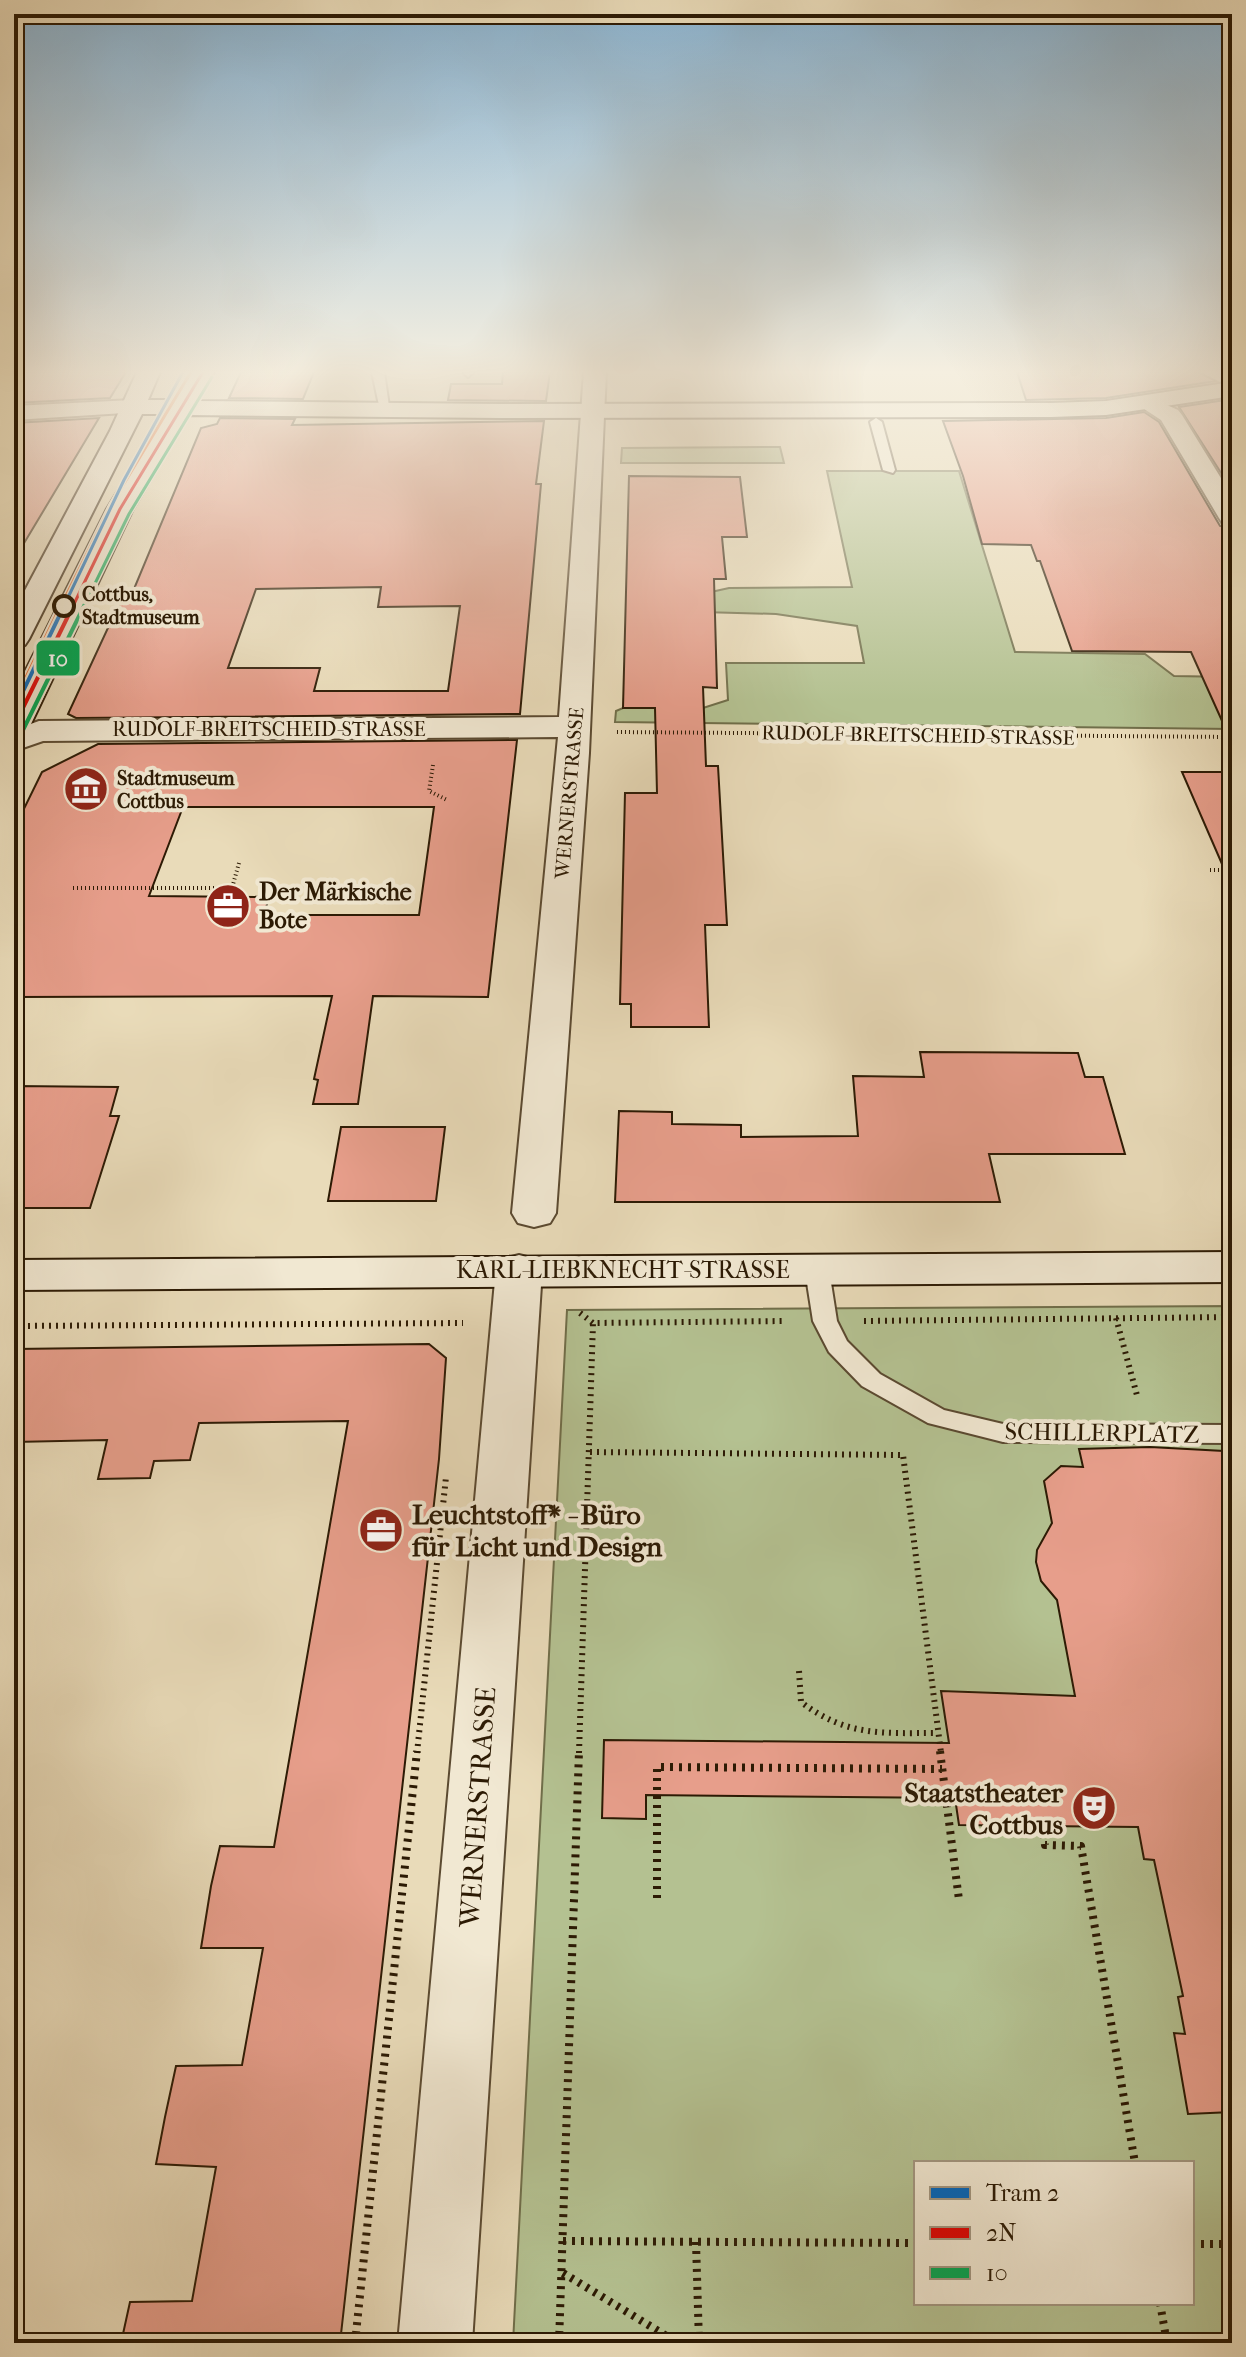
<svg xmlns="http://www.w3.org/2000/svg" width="1246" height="2357" viewBox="0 0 1246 2357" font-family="'IM FELL French Canon',serif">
<rect width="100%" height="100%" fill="#e9dbb9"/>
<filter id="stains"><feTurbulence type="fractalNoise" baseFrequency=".0025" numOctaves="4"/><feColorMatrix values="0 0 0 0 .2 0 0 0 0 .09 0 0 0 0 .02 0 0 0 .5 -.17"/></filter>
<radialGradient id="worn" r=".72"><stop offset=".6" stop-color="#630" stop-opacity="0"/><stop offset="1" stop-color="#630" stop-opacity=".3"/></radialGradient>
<path fill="#b4c191" stroke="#706e4a" stroke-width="2" fill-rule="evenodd" d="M780,447L784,463H621L622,448Z
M827,471H959L1015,652L1145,654L1174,676L1232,677V729L615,722L616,711L623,708H703L728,700L726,663H864L857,626L776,614L702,612L693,596L729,588L852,587Z
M1232,1306V2343H513L567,1310ZM916,2163H1192V2303H916Z"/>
<path fill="#e79e8b" stroke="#2c1a04" stroke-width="2" fill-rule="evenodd" d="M14,372H126L110,398L14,403Z
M241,372H314L303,399L229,398Z
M503,372H550L546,401L448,400L451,384H502Z
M1017,372H1198L1216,381L1106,398L1026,400Z
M1232,399V490L1179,407Z
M1144,412L1159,422L1220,526L1232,529V743L1191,652L1072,651L1040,561H1037L1031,545L982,544L963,476L943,421L1106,418Z
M99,418L14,560V423Z
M220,418L295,419L292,425L544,421L536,484H541L520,714L76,718L68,714L126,589H134L201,428L217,424ZM381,587L378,607L460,606L448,691H314L320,668H228L256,589Z
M629,476L740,477L747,537H722L726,579H714L717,688L703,687L706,766H718L727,925H705L709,1027H631V1004H620L625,793H657L655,708H623Z
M517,740L488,997L373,996L358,1104H313L318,1080L314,1079L332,996L14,997V829L42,772L98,744ZM183,807H434L419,915H264L269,897L149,896Z
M1182,772H1232V887Z
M920,1052L1078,1053L1085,1077H1103L1125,1154H989L1000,1202H615L619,1111L672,1112V1124L741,1125V1137L858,1136L853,1076L924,1077Z
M14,1086L118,1087L110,1116H119L90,1208H14Z
M341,1127H445L436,1201H328Z
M429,1344L446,1358L439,1459L340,2343H121L130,2302L192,2301L216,2167L156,2164L165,2117L176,2066L242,2065L263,1948H201L211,1886L220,1846L274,1847L348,1421L199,1423L190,1460L154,1461L150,1478L98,1479L107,1440L14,1442V1349Z
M1150,1447L1224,1451L1232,1478V2112L1188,2114L1174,2033L1185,2034L1178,1997L1183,1996L1154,1860L1144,1859L1138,1827L959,1825L955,1798L646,1795V1819L602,1818L604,1740L949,1743L941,1691L1075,1696L1057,1600L1041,1581L1036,1562L1037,1550L1052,1523L1044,1481L1061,1466L1083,1467L1079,1449Z"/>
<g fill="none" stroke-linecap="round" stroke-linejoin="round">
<g stroke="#5b4a31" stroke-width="4">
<path id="lane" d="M372,372H384L390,413L380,410Z
M463,372H474L468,377Z
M876,418L882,422L895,470L893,473L883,470L870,422Z
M817,1262L825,1265L829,1270L837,1321L847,1341L880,1374L944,1410L1003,1424L1232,1425V1443L1003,1442L928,1423L862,1386L829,1352L813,1321L805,1270L809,1265Z"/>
</g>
<g stroke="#5b4a31" stroke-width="4">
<path id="street" d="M584,372H606L589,753L556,1213L550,1223L534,1227L518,1223L512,1213L558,737L43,741L14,751V730L39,721L559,717Z
M1147,396L1178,410L1182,415L1232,496V526L1223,524L1219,518L1161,420L1135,403L1139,398Z
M132,400L140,402L144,407L140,412L14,420V406Z
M519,1255L535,1259L542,1270L472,2343H398L496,1270L503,1259Z"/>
</g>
<g stroke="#2c1a04" stroke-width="4">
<path id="secondary" d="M137,372H160L148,400H174L191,372H214L197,401L501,404L1051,403L1106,401L1232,382V396L1106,415L1051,417L501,418L189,415L133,509L30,726L25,733L14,736V694L107,509L165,414H142L29,639L25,645L14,648V611L110,431Z
M1232,1252V1282L14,1290V1260Z"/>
</g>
<path stroke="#2c1a04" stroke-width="3" stroke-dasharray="1 2" stroke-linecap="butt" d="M1223,552L1232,569"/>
<path stroke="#2c1a04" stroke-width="4" stroke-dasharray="1 3" stroke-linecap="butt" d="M617,732L1232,737
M433,765L429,791L447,800
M1210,870H1232
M73,888H232L239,863"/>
<path stroke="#2c1a04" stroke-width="6" stroke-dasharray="2 5" stroke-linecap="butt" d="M580,1313L593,1323L786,1321
M1116,1318L1138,1399
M864,1321L1232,1317
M14,1326L463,1323
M590,1452L903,1455L941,1753
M799,1671L801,1702C847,1737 883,1733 938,1733
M417,1753L446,1477
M579,1753L593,1323"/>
<path stroke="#2c1a04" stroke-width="8" stroke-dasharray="3 6" stroke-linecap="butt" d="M940,1751L959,1900
M1043,1826L1045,1845L1081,1846L1135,2163
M657,1898V1767L942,1769
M563,2241L916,2243
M696,2242L699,2343
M1192,2244H1232
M563,2273L678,2343
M1160,2303L1167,2343
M355,2343L417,1751
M559,2343L579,1751"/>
<use href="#lane" fill="#f1e8d2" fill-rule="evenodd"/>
<use href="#street" fill="#f1e8d2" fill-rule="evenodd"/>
<use href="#secondary" fill="#f1e8d2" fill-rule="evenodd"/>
<g stroke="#f1e8d2" stroke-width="6">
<path id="bus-1-far1" d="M73,606L120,509L203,372"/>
</g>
<g stroke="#f1e8d2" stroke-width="8">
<path id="bus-1" d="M14,726L74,604"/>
</g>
<g stroke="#f1e8d2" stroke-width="6">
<path id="bus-2-far1" d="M84,606L129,514L212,377"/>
</g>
<g stroke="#f1e8d2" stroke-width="8">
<path id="bus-2" d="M23,730L85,604"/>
</g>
<g stroke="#f1e8d2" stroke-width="6">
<path id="bus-3-far1" d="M61,606L111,505L191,372"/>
</g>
<g stroke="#f1e8d2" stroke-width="8">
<path id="bus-3" d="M14,703L62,604"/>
</g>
<use href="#bus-1-far1" stroke="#df0101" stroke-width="3"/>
<use href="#bus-1" stroke="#df0101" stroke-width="4"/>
<use href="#bus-2-far1" stroke="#00a651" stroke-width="3"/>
<use href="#bus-2" stroke="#00a651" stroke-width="4"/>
<use href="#bus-3-far1" stroke="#f26522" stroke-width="3"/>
<use href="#bus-3" stroke="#f26522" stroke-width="4"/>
<g stroke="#f1e8d2" stroke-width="6">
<path id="tram-1-far1" d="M64,606L124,480L183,372"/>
</g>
<g stroke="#f1e8d2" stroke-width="8">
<path id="tram-1" d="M14,710L65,604"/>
</g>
<use href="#tram-1-far1" stroke="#0065bd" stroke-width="3"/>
<use href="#tram-1" stroke="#0065bd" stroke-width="4"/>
</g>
<linearGradient id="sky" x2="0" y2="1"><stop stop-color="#8ab6d6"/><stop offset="0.53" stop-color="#f5efe0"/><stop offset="1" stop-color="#f5efe0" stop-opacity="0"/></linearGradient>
<rect width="1246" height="702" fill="url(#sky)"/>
<defs>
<g id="museum-disc" transform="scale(2.3)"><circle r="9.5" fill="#8f2418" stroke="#f1e8d2"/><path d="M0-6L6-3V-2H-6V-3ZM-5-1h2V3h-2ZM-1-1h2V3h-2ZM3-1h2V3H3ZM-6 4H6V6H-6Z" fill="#fff"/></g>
<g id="office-disc" transform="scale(2.3)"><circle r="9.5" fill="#8f2418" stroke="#f1e8d2"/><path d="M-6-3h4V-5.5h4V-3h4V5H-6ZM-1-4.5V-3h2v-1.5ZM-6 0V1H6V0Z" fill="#fff"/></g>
<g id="theatre-disc" transform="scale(2.3)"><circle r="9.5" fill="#8f2418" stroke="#f1e8d2"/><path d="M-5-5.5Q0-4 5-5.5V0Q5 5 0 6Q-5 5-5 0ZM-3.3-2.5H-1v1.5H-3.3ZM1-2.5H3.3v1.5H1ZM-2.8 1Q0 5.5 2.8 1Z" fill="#fff"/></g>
</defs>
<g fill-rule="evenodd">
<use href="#museum-disc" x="86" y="789"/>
<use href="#office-disc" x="228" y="906"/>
<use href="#office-disc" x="381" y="1530"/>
<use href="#theatre-disc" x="1094" y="1808"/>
</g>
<circle fill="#f1e8d2" stroke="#2c1a04" stroke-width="4" cx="64" cy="606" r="10"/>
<g text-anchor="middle" stroke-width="8" stroke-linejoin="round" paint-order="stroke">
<g font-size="20" font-weight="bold" fill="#2c1a04" stroke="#f1e8d2" text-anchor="start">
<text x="82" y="601">Cottbus,<tspan x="82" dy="23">Stadtmuseum</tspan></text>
</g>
<g font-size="20" fill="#2c1a04" stroke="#f1e8d2">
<text x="269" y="736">RUDOLF-BREITSCHEID-STRASSE</text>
<text transform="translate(918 735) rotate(1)" y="7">RUDOLF-BREITSCHEID-STRASSE</text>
<text transform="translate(569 793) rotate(-85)" y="7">WERNERSTRASSE</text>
</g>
<g font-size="20" font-weight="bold" fill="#2c1a04" stroke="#f1e8d2" text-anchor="start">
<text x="117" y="785">Stadtmuseum<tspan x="117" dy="23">Cottbus</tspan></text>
</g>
<g font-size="24" font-weight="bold" fill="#2c1a04" stroke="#f1e8d2" text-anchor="start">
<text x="259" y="900">Der Märkische<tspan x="259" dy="28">Bote</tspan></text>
</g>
<g font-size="24" fill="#2c1a04" stroke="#f1e8d2">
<text x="623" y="1278">KARL-LIEBKNECHT-STRASSE</text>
<text transform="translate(1102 1433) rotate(1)" y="8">SCHILLERPLATZ</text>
</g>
<g font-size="28" font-weight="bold" fill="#2c1a04" stroke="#f1e8d2" text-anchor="start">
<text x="412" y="1524">Leuchtstoff* - Büro<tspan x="412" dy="32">für Licht und Design</tspan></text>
<text x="1063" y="1802" text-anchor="end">Staatstheater<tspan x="1063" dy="32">Cottbus</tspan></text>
</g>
<g font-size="28" fill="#2c1a04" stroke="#f1e8d2">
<text transform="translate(477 1807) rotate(-86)" y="10">WERNERSTRASSE</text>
</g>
</g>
<rect stroke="#f1e8d2" stroke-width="3" x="35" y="639" width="46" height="38" rx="8" fill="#00a651"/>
<g font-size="22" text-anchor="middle" font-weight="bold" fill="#fff">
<text x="58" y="666">10</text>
</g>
<rect width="1246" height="2357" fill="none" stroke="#e9dbb9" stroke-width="48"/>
<rect x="16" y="16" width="1214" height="2325" fill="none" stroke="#2c1a04" stroke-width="4"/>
<rect x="24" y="24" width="1198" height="2309" fill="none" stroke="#2c1a04" stroke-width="2"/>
<rect x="914" y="2161" width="280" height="144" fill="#f1e8d2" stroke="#a29680" stroke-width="2"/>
<rect x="930" y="2187" width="40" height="12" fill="#0065bd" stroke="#a29680" stroke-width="2"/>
<text x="986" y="2201" font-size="24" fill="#2c1a04">Tram 2</text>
<rect x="930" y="2227" width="40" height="12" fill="#df0101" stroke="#a29680" stroke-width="2"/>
<text x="986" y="2241" font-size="24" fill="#2c1a04">2N</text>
<rect x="930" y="2267" width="40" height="12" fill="#00a651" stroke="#a29680" stroke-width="2"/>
<text x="986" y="2281" font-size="24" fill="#2c1a04">10</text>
<rect width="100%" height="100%" filter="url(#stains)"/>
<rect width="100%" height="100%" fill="url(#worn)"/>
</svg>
